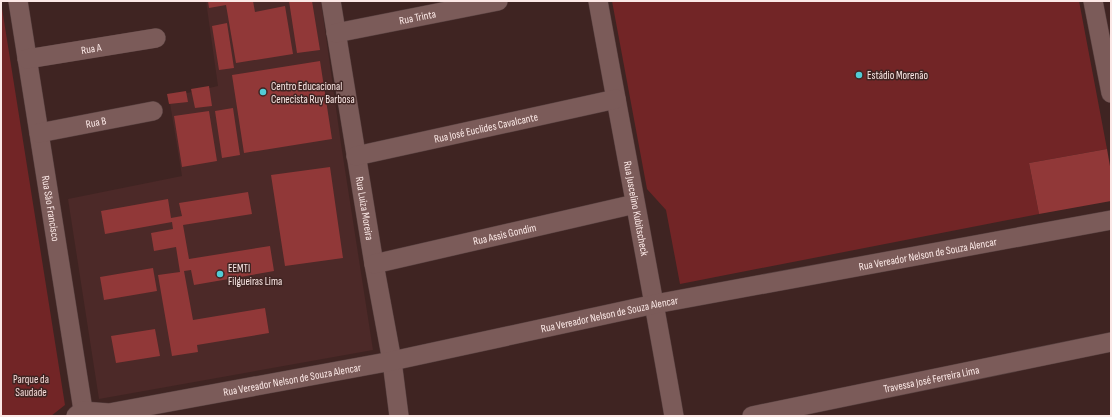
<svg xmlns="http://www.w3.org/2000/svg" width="1112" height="417" viewBox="0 0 1112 417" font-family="'Sofia Sans Condensed',sans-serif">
<rect width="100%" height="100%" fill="#3f2422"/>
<path fill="#4c2928" d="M206,1H321L341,144L373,350L99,399L68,199L182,176L169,97L218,86Z"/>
<path fill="#722526" d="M612,1H1079L1107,149L1029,163L1039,214L680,284L666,210L647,189Z
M1,2L65,405L51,416H1Z"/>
<path fill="#913838" d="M208,1H253L255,12L285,6L293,54L236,63L226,5L209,8Z
M289,1H312L320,50L297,53Z
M227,23L234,68L219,70L212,26Z
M320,61L332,139L244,153L232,75Z
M209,86L212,106L195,108L191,89Z
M186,91L188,102L169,104L167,94Z
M233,108L240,155L222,158L215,111Z
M209,111L217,161L182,167L174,116Z
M1107,149L1111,172V201L1039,214L1029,163Z
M330,167L343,258L285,266L271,175Z
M248,192L252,214L183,225L189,259L270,246L274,271L194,285L191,270L184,271L193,320L265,308L269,333L197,345L198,352L172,356L158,275L180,272L176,247L154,251L151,233L173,229L172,222L105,234L101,211L168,199L171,218L182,216L179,203Z
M153,268L157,291L104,300L100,277Z
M155,329L160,356L116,363L111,336Z"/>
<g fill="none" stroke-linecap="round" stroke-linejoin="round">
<g stroke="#584140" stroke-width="20">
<g id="street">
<path id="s1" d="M18,1L84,416"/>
<path id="s2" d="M331,1L374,264L392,361L399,416"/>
<path id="s3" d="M598,1C623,139 650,277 674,416"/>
<path d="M1093,1L1111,93"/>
<path id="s4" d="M336,33L498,1"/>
<path id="s5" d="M27,59L156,38"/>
<path id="s6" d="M39,133L153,111"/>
<path id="s7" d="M356,156L616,99"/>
<path id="s8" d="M374,264L635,204"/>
<path id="s9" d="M76,416L82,411L109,413L392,361L655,304L1111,220"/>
<path id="s10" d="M752,416L1111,342"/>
</g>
</g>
<use href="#street" stroke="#7b5b59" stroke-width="19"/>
</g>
<g fill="#52ccd6" stroke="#3f2422" stroke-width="1.5">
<circle cx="859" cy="75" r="4"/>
<circle cx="263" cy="92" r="4"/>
<circle cx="220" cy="274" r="4"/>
</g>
<g text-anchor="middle" stroke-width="3" stroke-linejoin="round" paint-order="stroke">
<g font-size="11" fill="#fbe8e6" stroke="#3f2422">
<text dy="4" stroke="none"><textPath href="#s4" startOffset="83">Rua Trinta</textPath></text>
<text dy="4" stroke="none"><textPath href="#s5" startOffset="65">Rua A</textPath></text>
<text dy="4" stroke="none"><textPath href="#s6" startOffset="58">Rua B</textPath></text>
<text dy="4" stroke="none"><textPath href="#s7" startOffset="133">Rua José Euclides Cavalcante</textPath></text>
<text dy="4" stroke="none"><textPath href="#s1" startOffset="210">Rua São Francisco</textPath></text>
<text dy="4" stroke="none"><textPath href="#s3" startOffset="211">Rua Juscelino Kubitscheck</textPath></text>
<text dy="4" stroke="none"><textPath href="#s2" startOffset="210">Rua Luiza Moreira</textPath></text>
<text dy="4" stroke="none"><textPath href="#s8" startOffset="134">Rua Assis Gondim</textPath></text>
<text dy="4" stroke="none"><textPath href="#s9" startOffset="869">Rua Vereador Nelson de Souza Alencar</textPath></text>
<text dy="4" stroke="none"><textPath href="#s9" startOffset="545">Rua Vereador Nelson de Souza Alencar</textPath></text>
<text dy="4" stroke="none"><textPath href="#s9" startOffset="221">Rua Vereador Nelson de Souza Alencar</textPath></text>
<text dy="4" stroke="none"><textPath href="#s10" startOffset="183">Travessa José Ferreira Lima</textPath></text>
</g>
<g font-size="11" fill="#fbe8e6" stroke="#3f2422" text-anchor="start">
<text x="867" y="79">Estádio Morenão</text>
<text x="271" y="90">Centro Educacional<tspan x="271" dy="13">Cenecista Ruy Barbosa</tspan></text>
<text x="228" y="272">EEMTI<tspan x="228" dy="13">Filgueiras Lima</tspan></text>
</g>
<g font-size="11" fill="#f7dcda" stroke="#3f2422">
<text x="31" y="383">Parque da<tspan x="31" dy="13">Saudade</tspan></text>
</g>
</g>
<rect width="1112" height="417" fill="none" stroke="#fbe8e6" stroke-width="4"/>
</svg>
